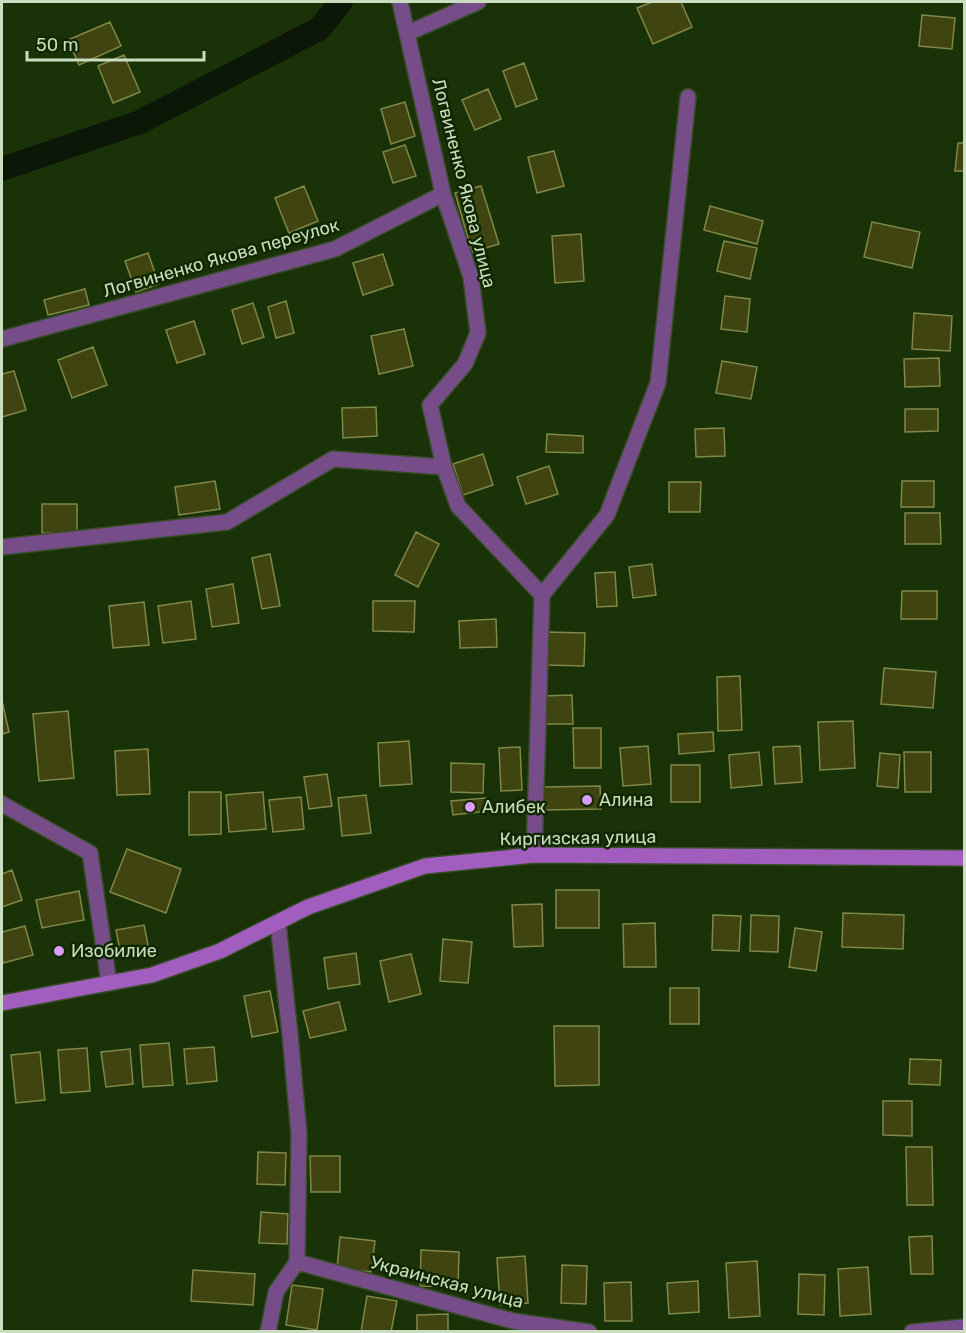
<svg xmlns="http://www.w3.org/2000/svg" width="966" height="1333" viewBox="0 0 966 1333" font-family="Rubik,sans-serif">
<rect width="100%" height="100%" fill="#1a3208"/>
<g fill="none" stroke-linecap="round" stroke-linejoin="round">
<path stroke="#0d1707" stroke-width="24" d="M2,169L140,122L319,29L341,2"/>
</g>
<path fill="#3f4411" stroke="#808847" stroke-width="1.5" d="M652,2H681L692,27L653,44L637,8Z
M922,15L955,18L952,49L919,46Z
M110,22L121,46L79,65L68,40Z
M124,55L140,92L113,103L98,66Z
M524,63L537,99L516,107L503,71Z
M488,89L501,119L475,130L462,100Z
M405,102L415,136L391,144L381,109Z
M958,143H964V171H955Z
M405,145L416,176L393,183L383,152Z
M554,151L564,186L537,193L528,157Z
M304,186L318,221L289,233L275,198Z
M481,186L499,244L472,252L455,193Z
M710,206L763,221L757,244L704,230Z
M872,222L920,232L912,268L864,257Z
M581,234L584,281L555,283L552,236Z
M724,241L757,248L750,279L717,271Z
M148,253L159,284L136,292L125,261Z
M383,254L393,285L363,295L353,263Z
M85,289L89,305L48,315L44,300Z
M725,296L750,299L747,332L721,329Z
M286,301L294,333L276,338L268,307Z
M253,303L264,337L242,344L232,310Z
M914,313L952,316L950,351L912,349Z
M194,321L205,354L177,363L166,330Z
M404,329L413,366L379,374L371,336Z
M93,347L107,385L72,398L58,360Z
M939,358L940,386L905,387L904,359Z
M722,361L757,367L751,399L716,393Z
M14,371L26,410L2,417V374Z
M376,407L377,436L343,438L342,408Z
M905,409H938V431L905,432Z
M724,428L725,456L696,457L695,429Z
M547,434L583,436V453L546,452Z
M483,454L493,485L463,495L453,464Z
M549,466L558,494L526,504L517,477Z
M215,481L220,509L179,515L175,487Z
M902,481H934V507H901Z
M669,482H701L700,512H669Z
M42,504H77V534L42,533Z
M905,513H940L941,544H905Z
M416,532L439,544L418,587L395,575Z
M270,554L280,606L262,609L252,558Z
M652,564L656,595L633,598L629,567Z
M615,572L617,606L597,607L595,573Z
M233,584L239,623L212,627L206,589Z
M902,591H937V619H901Z
M191,601L196,639L163,643L158,606Z
M373,601H415L414,632L373,631Z
M144,602L149,645L113,648L109,606Z
M496,619L497,647L460,648L459,621Z
M548,632L585,633L584,666L547,665Z
M884,668L936,672L933,708L881,704Z
M740,676L742,730L718,731L717,677Z
M572,695L573,724H543V696Z
M2,701L9,732L2,734Z
M68,711L74,778L39,781L33,714Z
M853,721L855,768L820,770L818,722Z
M573,728H601V768H574Z
M713,732L714,751L679,754L678,734Z
M409,741L412,784L380,786L378,743Z
M648,746L651,784L623,786L620,748Z
M800,746L802,782L775,784L773,747Z
M520,747L522,790L501,791L499,748Z
M148,749L150,794L117,795L115,751Z
M759,752L762,785L731,788L729,755Z
M904,752H931V792H905Z
M880,753L900,755L898,788L877,786Z
M451,763L484,764L483,793L451,792Z
M671,765H700V802H671Z
M327,774L332,806L309,809L304,777Z
M600,786L601,809L543,810V787Z
M189,792H221V834L189,835Z
M263,792L266,829L229,832L226,795Z
M366,795L371,833L342,836L338,798Z
M301,797L304,829L273,832L269,800Z
M486,798L487,811L453,815L451,801Z
M127,849L181,869L166,913L110,892Z
M12,870L22,900L2,907V874Z
M556,890H599V928H556Z
M79,891L84,920L42,928L36,900Z
M542,904L543,946L514,947L512,905Z
M843,913L904,915L903,949L842,947Z
M713,915L741,916L739,951L712,950Z
M751,915L779,916L778,952L750,951Z
M655,923L656,967H624L623,924Z
M144,925L149,950L121,955L116,930Z
M25,926L33,955L3,963L2,958V932Z
M795,928L822,932L816,971L789,967Z
M443,939L472,942L468,983L440,981Z
M356,953L360,984L328,989L324,958Z
M411,954L421,994L389,1002L380,961Z
M670,988H699V1024H670Z
M270,991L278,1032L252,1037L244,996Z
M339,1002L346,1030L310,1038L303,1011Z
M554,1026H599V1085L555,1086Z
M169,1043L173,1085L143,1087L140,1045Z
M214,1047L217,1081L187,1084L184,1049Z
M87,1048L90,1091L61,1093L58,1050Z
M130,1049L133,1084L106,1087L101,1052Z
M40,1052L45,1100L16,1103L11,1055Z
M910,1059L941,1060L940,1085L909,1084Z
M883,1101H912V1136L883,1135Z
M906,1147H932L933,1205H907Z
M258,1152L286,1153L285,1185L257,1184Z
M310,1156H340V1192H311Z
M261,1212L288,1214L287,1244L259,1243Z
M932,1236L933,1274H911L909,1237Z
M340,1237L375,1241L371,1272L337,1268Z
M421,1250L459,1252L458,1287L420,1286Z
M525,1256L528,1303L500,1305L497,1258Z
M757,1261L760,1316L729,1318L726,1263Z
M562,1265L587,1266L586,1304L561,1303Z
M868,1267L871,1314L840,1316L838,1269Z
M193,1270L255,1274L253,1305L191,1301Z
M799,1274L825,1275L824,1315L798,1314Z
M698,1281L699,1312L669,1314L667,1283Z
M631,1282L632,1321H605L604,1283Z
M292,1285L323,1289L317,1330L286,1325Z
M367,1296L397,1301L391,1332H361Z
M448,1314V1332H417V1315Z"/>
<g fill="none" stroke-linecap="round" stroke-linejoin="round">
<g stroke="#364d25" stroke-width="18">
<path id="minor" d="M400,2L443,194L471,277L478,333L465,364L430,405L444,467L458,506L542,595L534,855
M408,33L478,2
M2,339L335,249L443,194
M2,547L227,522L333,459L444,467
M542,595L607,515L658,383L688,97
M2,804L90,853L109,983
M297,1262L513,1321L589,1332
M268,1332L276,1292L297,1262L299,1134L290,1034L278,923
M912,1332L964,1327"/>
</g>
<g stroke="#364d25" stroke-width="18">
<path id="secondary" d="M2,1003L152,975L220,951L308,907L425,866L534,855L964,858"/>
</g>
<use href="#minor" stroke="#764d89" stroke-width="15"/>
<use href="#secondary" stroke="#a15ebe" stroke-width="15"/>
</g>
<g fill="#da9af7" stroke="#102800" stroke-width="2">
<circle cx="587" cy="800" r="6"/>
<circle cx="470" cy="807" r="6"/>
<circle cx="59" cy="951" r="6"/>
</g>
<g text-anchor="middle" stroke-width="5" stroke-linejoin="round" paint-order="stroke">
<g font-size="18" fill="#caddc0" stroke="#102800">
<text transform="translate(464 183) rotate(76)" y="6">Логвиненко Якова улица</text>
<text transform="translate(221 258) rotate(-16)" y="6">Логвиненко Якова переулок</text>
<text transform="translate(578 838) rotate(-1)" y="6">Киргизская улица</text>
<text transform="translate(447 1282) rotate(15)" y="6">Украинская улица</text>
</g>
<g font-size="18" fill="#caddc0" stroke="#102800" text-anchor="start">
<text x="599" y="806">Алина</text>
<text x="482" y="813">Алибек</text>
<text x="71" y="957">Изобилие</text>
</g>
</g>
<rect width="966" height="1333" fill="none" stroke="#caddc0" stroke-width="6"/>
<path d="M27 51v9h177v-9" fill="none" stroke="#caddc0" stroke-width="3"/>
<text x="36" y="51" font-size="18" fill="#caddc0" stroke="#102800" stroke-width="4.5" paint-order="stroke">50 m</text>
</svg>
